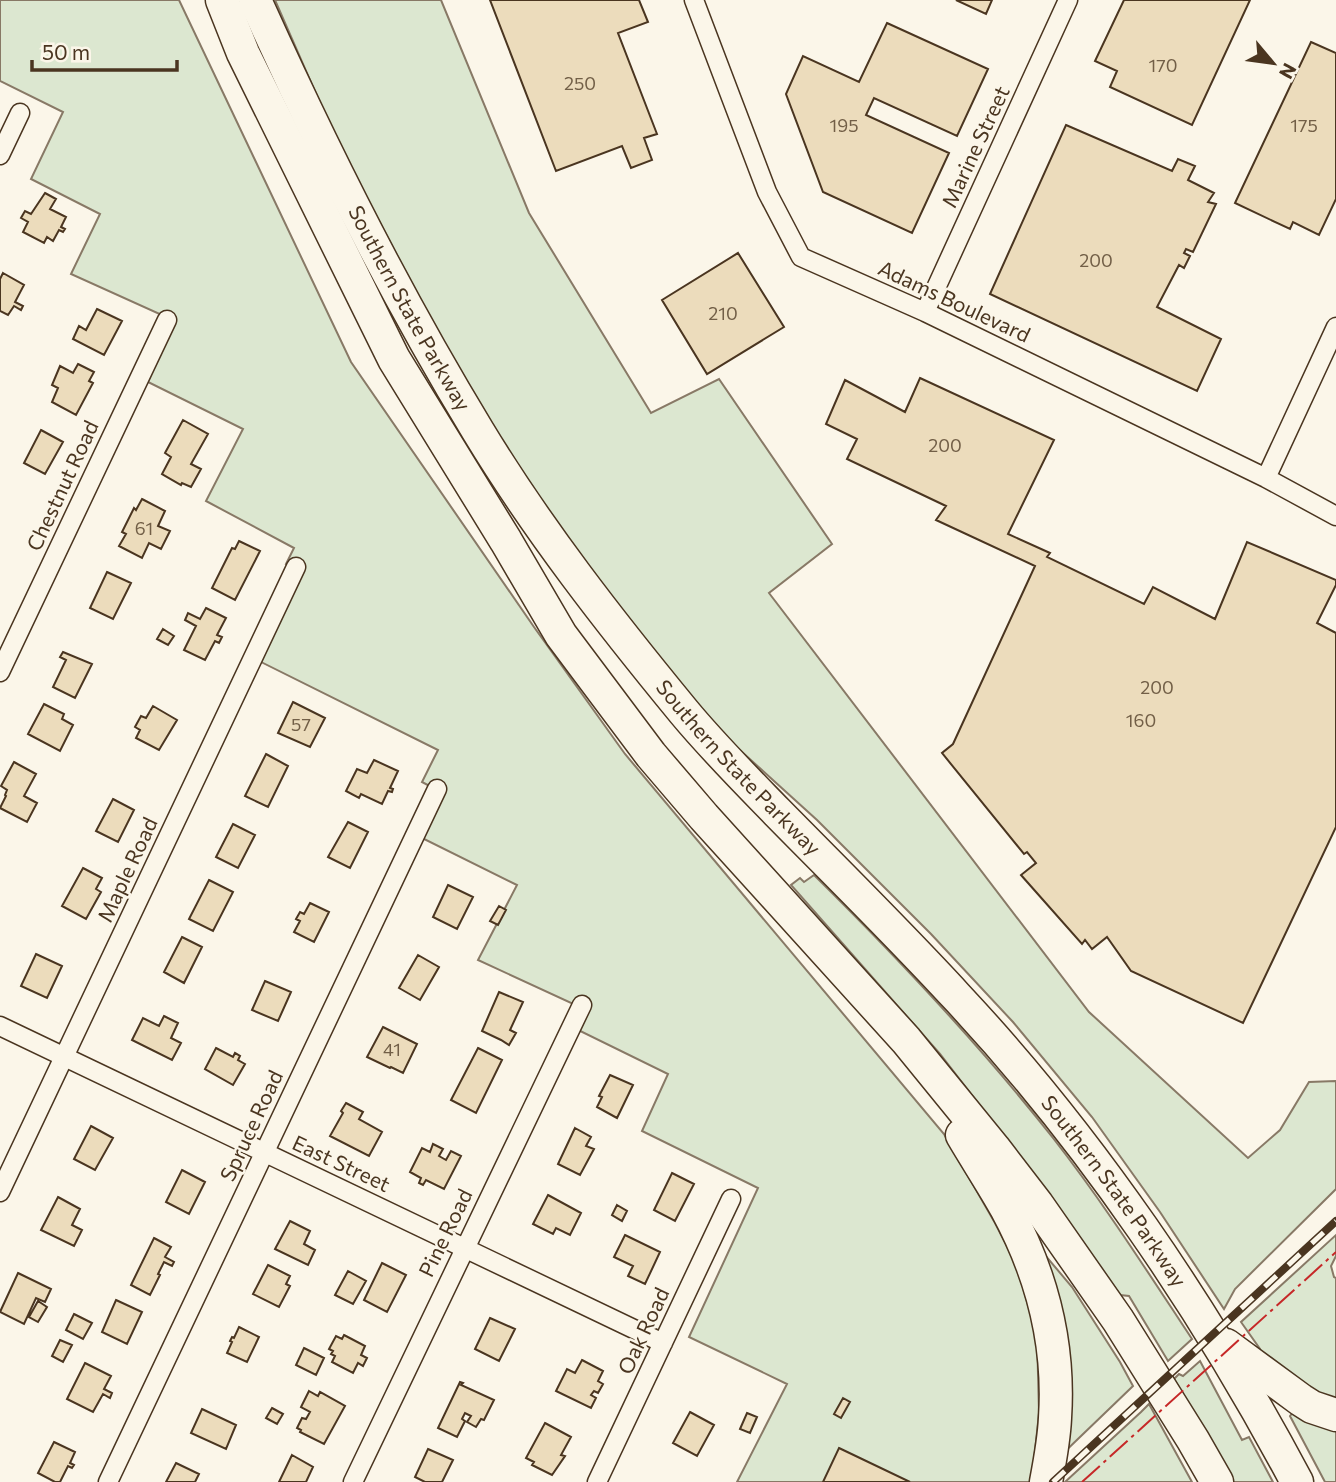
<svg xmlns="http://www.w3.org/2000/svg" width="1336" height="1482" viewBox="0 0 1336 1482" font-family="Commissioner,sans-serif">
<rect width="100%" height="100%" fill="#fbf6e9"/>
<path fill="#dce7d0" stroke="#887966" stroke-width="2" d="M0,0H179L351,362L534,627L625,754L944,1134L995,1223L1016,1264L1037,1335L1039,1413L1032,1479L1029,1482H737L787,1384L689,1337L758,1188L642,1131L668,1074L572,1027L580,1007L478,960L517,885L420,837L439,791L422,782L438,750L253,658L295,568L286,564L294,548L206,501L243,429L146,381L173,320L71,274L100,214L31,179L63,112L0,81Z
M275,0H441L529,213L651,413L719,379L832,544L769,593L1089,1012L1248,1158L1280,1130L1309,1082L1336,1081V1189L1235,1289L1224,1309L1160,1212L1092,1117L1013,1022L931,934L817,820L720,732L579,558L520,472L437,332L334,135Z
M814,875C898,958 980,1045 1053,1138C1103,1202 1147,1271 1192,1339L1168,1361L1129,1296L1120,1295L1029,1169L940,1054L791,885L800,878L804,882Z
M1336,1235V1256L1331,1266L1334,1277L1336,1278V1403L1262,1363L1260,1349L1241,1322Z
M1039,1248L1072,1287L1120,1362L1133,1386L1054,1462Z
M1200,1361L1242,1440L1249,1437L1273,1482H1231L1174,1379L1179,1374L1183,1376Z
M1149,1404L1192,1482H1065L1141,1412Z
M1294,1411L1336,1423V1482H1325L1290,1416Z"/>
<path fill="#ecdcbc" stroke="#4a3520" stroke-width="2" d="M490,0H639L648,22L618,33L657,134L644,138L652,160L631,168L622,146L556,171Z
M956,0H992L986,14Z
M1124,0H1250L1192,125L1110,87L1117,71L1095,61Z
M887,23L988,69L957,136L874,98L866,115L949,153L912,233L823,192L786,94L803,56L859,82Z
M1311,42L1336,53V199L1319,235L1293,222L1290,229L1235,203Z
M1066,125L1172,171L1178,159L1195,166L1188,180L1214,193L1208,202L1216,204L1193,252L1186,249L1184,253L1190,256L1184,268L1179,265L1157,307L1221,339L1197,391L990,294Z
M45,193L56,199L50,209L66,217L61,227L65,229L63,232L59,230L53,241L47,237L44,243L23,232L28,222L21,218L25,211L31,214Z
M738,253L784,327L707,374L662,300Z
M3,273L24,285L15,302L23,306L21,310L14,306L8,315L0,311V279Z
M97,309L122,321L104,355L73,339L79,326L86,330Z
M78,364L94,372L89,381L93,383L76,415L52,402L58,388L52,385L60,366L73,373Z
M920,378L1054,440L1008,534L1050,553L1047,557L1144,604L1153,587L1215,619L1247,542L1336,580V585L1317,623L1336,633V827L1243,1023L1131,971L1107,937L1092,949L1085,940L1082,944L1021,875L1036,863L1027,852L1024,854L942,753L953,744L1035,566L936,520L946,506L847,459L857,439L826,424L845,380L905,412Z
M183,420L208,434L191,464L201,469L191,487L182,483L181,485L162,474L171,457L165,453Z
M41,430L63,442L45,474L24,463Z
M142,499L165,511L158,526L170,531L161,549L149,543L142,558L119,546L126,534L122,532L134,508L136,510Z
M239,541L260,551L235,600L212,588L232,548L235,549Z
M107,572L131,583L113,619L90,608Z
M206,608L226,618L217,635L222,637L219,643L215,641L205,660L184,650L196,626L185,620L188,613L200,619Z
M163,629L174,636L168,645L157,639Z
M63,652L92,664L75,698L53,687L66,660L60,657Z
M293,702L325,718L310,747L278,733Z
M44,704L64,714L62,719L73,725L60,751L28,734Z
M153,706L177,720L159,750L136,738L140,730L135,727L141,716L146,718Z
M266,754L288,766L268,807L245,796Z
M374,760L398,771L390,788L393,789L392,792L388,791L382,804L361,794L359,798L346,791L357,769L367,773Z
M14,762L36,774L24,796L37,803L27,822L0,808L6,796L5,795L7,790L1,786Z
M113,799L134,810L118,842L96,831Z
M348,822L368,832L350,868L328,857Z
M233,824L255,835L238,868L216,857Z
M83,868L102,878L96,889L101,892L86,919L62,906Z
M209,880L233,892L213,931L189,919Z
M448,885L473,897L457,929L433,917Z
M310,903L329,912L314,942L294,932L300,921L296,919L300,912L304,914Z
M499,906L506,910L498,925L490,921Z
M182,937L202,947L184,983L164,972Z
M36,954L62,966L47,998L21,986Z
M418,955L439,967L420,1000L399,988Z
M265,981L291,992L278,1021L252,1010Z
M499,992L523,1002L510,1030L516,1033L509,1045L501,1040L482,1031Z
M164,1016L178,1023L171,1038L181,1043L172,1060L132,1040L143,1018L159,1026Z
M383,1027L417,1044L403,1073L391,1067L390,1068L367,1057Z
M216,1048L233,1057L235,1053L240,1056L238,1060L245,1064L233,1085L205,1069Z
M478,1048L502,1060L476,1113L451,1100Z
M610,1075L633,1085L617,1118L597,1107L602,1097L599,1096Z
M346,1103L363,1112L359,1119L382,1132L369,1156L330,1136L343,1113L341,1111Z
M91,1126L113,1138L95,1170L74,1159Z
M575,1128L591,1137L586,1146L594,1149L580,1175L558,1164Z
M433,1144L443,1149L439,1156L446,1160L451,1151L461,1156L444,1189L426,1180L423,1185L419,1183L421,1178L410,1172L422,1148L430,1152Z
M182,1170L205,1182L189,1214L166,1202Z
M672,1173L694,1184L675,1221L654,1210Z
M548,1195L581,1213L570,1235L556,1228L553,1234L533,1224Z
M58,1197L80,1209L72,1225L82,1230L74,1246L41,1230Z
M617,1205L627,1211L622,1221L612,1215Z
M290,1221L310,1231L304,1244L315,1250L308,1265L275,1249Z
M625,1235L660,1252L645,1284L628,1276L633,1266L614,1257Z
M154,1238L171,1247L165,1257L174,1262L172,1266L164,1262L158,1274L160,1275L150,1295L131,1285Z
M382,1263L406,1275L387,1312L364,1300Z
M268,1265L290,1276L286,1284L290,1286L279,1307L253,1294Z
M348,1271L366,1281L353,1304L335,1295Z
M18,1273L51,1289L45,1302L36,1298L24,1324L0,1312Z
M116,1300L142,1312L127,1344L102,1332Z
M38,1301L47,1307L38,1322L29,1317Z
M74,1314L92,1323L83,1339L66,1330Z
M490,1318L515,1329L499,1361L475,1349Z
M239,1327L259,1337L247,1362L227,1353L232,1342L230,1341L232,1337L234,1338Z
M344,1335L365,1346L361,1355L367,1358L363,1366L358,1363L353,1373L332,1362L335,1356L331,1354L333,1351L329,1349L336,1336L342,1339Z
M60,1340L72,1345L63,1362L52,1356Z
M304,1348L324,1358L316,1375L296,1365Z
M582,1360L603,1371L598,1381L603,1384L598,1393L594,1391L591,1395L596,1398L591,1408L556,1391L567,1369L575,1373Z
M85,1363L111,1376L104,1389L112,1393L110,1398L103,1394L93,1412L67,1399Z
M460,1382L463,1383L461,1385L494,1400L484,1420L481,1419L476,1427L467,1422L471,1416L465,1413L462,1419L465,1421L457,1437L438,1428Z
M309,1391L318,1396L320,1392L345,1406L324,1444L300,1432L301,1430L297,1428L302,1418L306,1419L310,1412L301,1407Z
M843,1398L850,1402L841,1418L834,1414Z
M272,1408L283,1414L277,1424L266,1418Z
M202,1409L236,1425L226,1449L191,1433Z
M690,1412L714,1425L697,1456L673,1443Z
M747,1413L757,1417L750,1433L740,1429Z
M545,1423L571,1437L561,1455L565,1456L552,1475L532,1465L534,1462L526,1458Z
M54,1442L75,1452L70,1463L74,1465L72,1468L68,1466L60,1482H55L38,1473Z
M839,1448L910,1482H823Z
M428,1449L453,1460L442,1482H425L415,1477Z
M292,1455L313,1467L306,1482H279Z
M176,1463L199,1474L195,1482H166Z"/>
<g fill="none" stroke-linecap="round" stroke-linejoin="round">
<g stroke="#4a3520" stroke-width="21">
<path id="minor" d="M694,0L767,192L801,257L925,312L1266,478L1336,516
M0,155L20,113
M925,312L1068,0
M1266,478L1336,327
M0,672L167,320
M0,1026L663,1343
M0,1192L296,567
M108,1482L437,789
M353,1482L582,1005
M597,1482L731,1199"/>
</g>
<g stroke="#4a3520" stroke-width="35">
<g id="motorway">
<path d="M222,0L243,53L394,359L506,541L561,635L651,755L704,817L906,1040L994,1148L1037,1204L1118,1320L1193,1440L1217,1482"/>
<path id="s1" d="M255,0C321,147 394,293 478,431C538,530 610,622 684,712C713,747 745,779 777,812C837,873 898,933 956,996C1090,1139 1205,1309 1297,1482"/>
<path d="M962,1135C976,1159 992,1183 1006,1208C1042,1274 1060,1343 1055,1418C1054,1440 1050,1461 1046,1482"/>
<path d="M1226,1345L1301,1400L1312,1407L1336,1415"/>
</g>
</g>
<use href="#minor" stroke="#fbf6e9" stroke-width="18"/>
<use href="#motorway" stroke="#fbf6e9" stroke-width="32"/>
<g stroke="#4a3520" stroke-width="8">
<path id="rail" d="M1053,1482L1336,1221"/>
</g>
<use href="#rail" stroke="#fbf6e9" stroke-width="5" stroke-dasharray="16" stroke-linecap="butt"/>
<path stroke="#c62828" stroke-width="2" stroke-dasharray="24 5 3.5 5" stroke-linecap="butt" d="M1082,1482L1336,1252"/>
</g>
<g text-anchor="middle" stroke-width="5" stroke-linejoin="round" paint-order="stroke">
<g font-size="18" fill="#725f47">
<text x="1163" y="72">170</text>
<text x="580" y="90">250</text>
<text x="844" y="132">195</text>
<text x="1304" y="132">175</text>
<text x="1096" y="267">200</text>
<text x="723" y="320">210</text>
<text x="945" y="452">200</text>
<text x="144" y="535">61</text>
<text x="1157" y="694">200</text>
<text x="1141" y="727">160</text>
<text x="301" y="731">57</text>
<text x="392" y="1056">41</text>
</g>
<g font-size="21" fill="#4a3520" stroke="#fbf6e9">
<text transform="translate(976 147) rotate(-65)" y="7">Marine Street</text>
<text transform="translate(954 302) rotate(25)" y="7">Adams Boulevard</text>
<text dy="7" stroke="none"><textPath href="#s1" startOffset="345">Southern State Parkway</textPath></text>
<text transform="translate(63 486) rotate(-65)" y="7">Chestnut Road</text>
<text dy="7" stroke="none"><textPath href="#s1" startOffset="912">Southern State Parkway</textPath></text>
<text transform="translate(128 870) rotate(-65)" y="7">Maple Road</text>
<text transform="translate(252 1126) rotate(-65)" y="7">Spruce Road</text>
<text transform="translate(341 1164) rotate(25)" y="7">East Street</text>
<text dy="7" stroke="none"><textPath href="#s1" startOffset="1479">Southern State Parkway</textPath></text>
<text transform="translate(446 1233) rotate(-64)" y="7">Pine Road</text>
<text transform="translate(644 1331) rotate(-65)" y="7">Oak Road</text>
</g>
</g>
<g transform="translate(1273 63) rotate(119)" stroke="#fbf6e9" stroke-width="5" paint-order="stroke">
<path d="M0-5L12 26L0 18L-12 26Z" fill="#4a3520"/>
<text y="-10" font-size="19" font-weight="bold" text-anchor="middle" fill="#4a3520">N</text>
</g>
<path d="M32 60v10h145v-10" fill="none" stroke="#4a3520" stroke-width="3.5"/>
<text x="42" y="60" font-size="21" fill="#4a3520" stroke="#fbf6e9" stroke-width="5" paint-order="stroke">50 m</text>
</svg>
